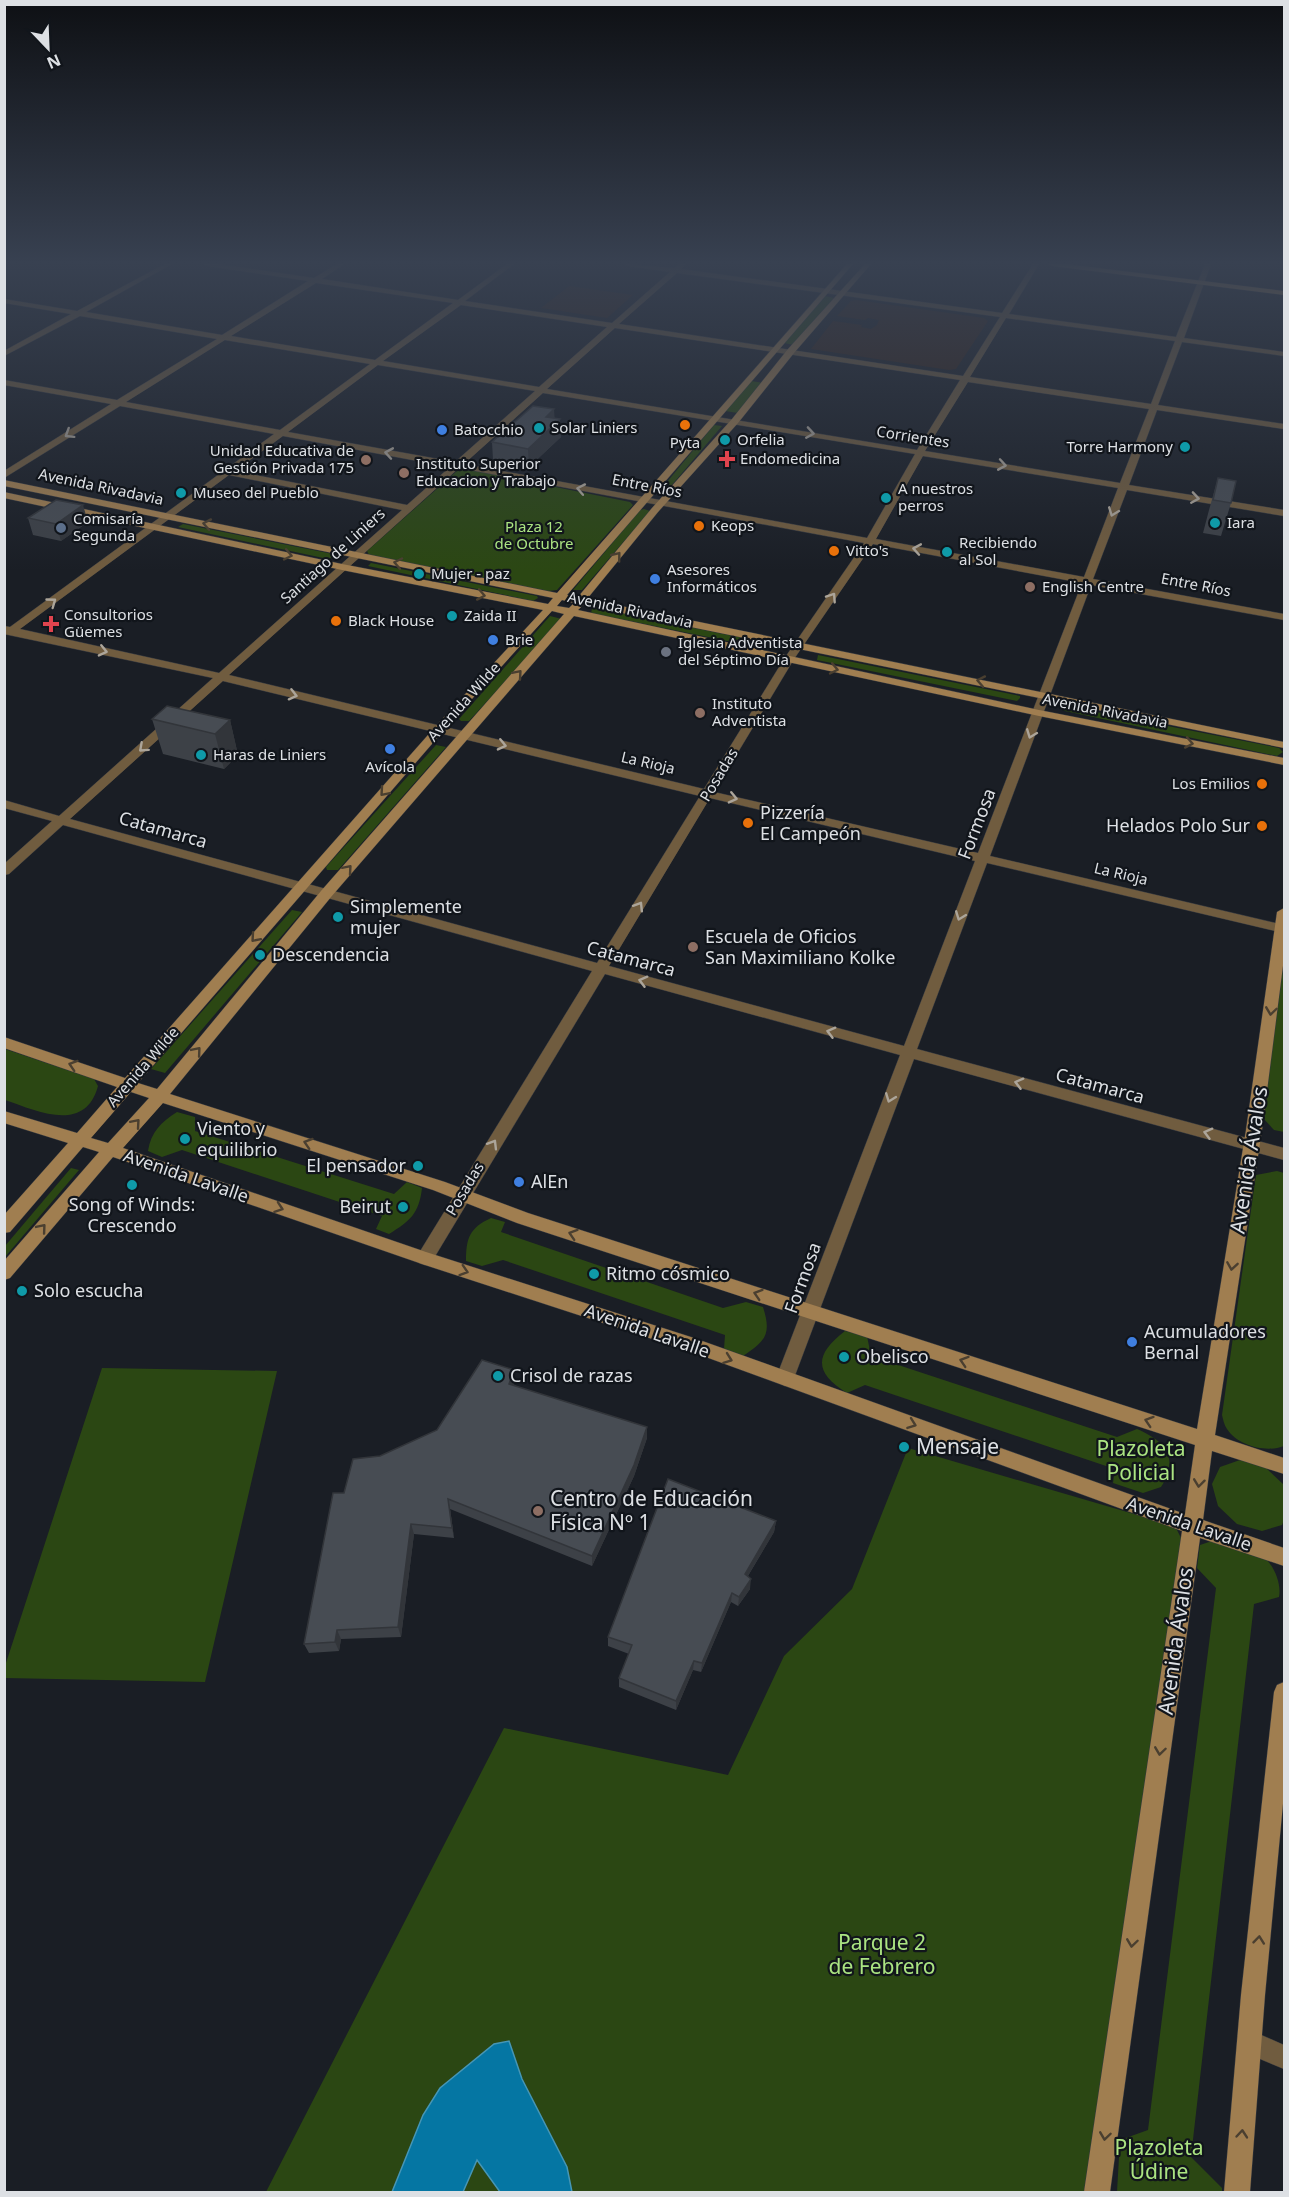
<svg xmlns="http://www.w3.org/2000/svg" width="1289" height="2197" viewBox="0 0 1289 2197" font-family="'Noto Sans',sans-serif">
<rect width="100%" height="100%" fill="#1a1e25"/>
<path fill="#322119" d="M569,286L633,295L607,318L541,308Z
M856,300L984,318L988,321L956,369L949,370L811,349L833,321L862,325L861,327L871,329L877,325L879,320L868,318L865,320L837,316L851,301Z"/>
<path fill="#2b4713" d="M825,296L834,298L794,345L784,343Z
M751,381L764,383L738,413L725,411Z
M714,425L722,426L665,493H658Z
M466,469L630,502L633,505L557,590L548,591L369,555L367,551L457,471Z
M644,509L650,511L582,590H573L640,510Z
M183,524L333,554L335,556L328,559L178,527Z
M371,563L537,596L538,598L533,601L368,566Z
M596,608L777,645L779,647L771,650L591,613L592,609Z
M550,616L562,619L469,721H461L459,719Z
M818,655L1020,696V698L1017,701L817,660Z
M1066,706L1279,748L1283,752L1277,756L1065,711L1063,710Z
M436,745L446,747L338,870H327L326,867Z
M292,910L302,912L165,1073L151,1069Z
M1284,960V1132L1274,1130L1263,1118Z
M5,1049L94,1079L98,1086C85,1134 37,1111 5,1100Z
M177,1112L195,1117V1131L394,1194L407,1182L422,1188C419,1214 410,1221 389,1234L376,1229L382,1216L182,1150L162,1157L148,1151C151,1132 161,1122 177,1112Z
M71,1168L79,1170L5,1257V1246Z
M1277,1171L1284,1173V1446C1267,1453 1238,1446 1227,1429C1224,1425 1223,1419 1222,1415L1256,1175Z
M491,1218L505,1222L501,1232L723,1308L746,1302L763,1307C772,1335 765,1341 743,1356L724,1349L725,1335L503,1260L482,1266L466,1261C466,1239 469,1228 491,1218Z
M845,1331L867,1336L871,1356L1117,1437L1137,1429C1165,1441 1180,1457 1161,1487L1143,1493L1113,1483L1115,1469L865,1385L847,1393C813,1372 815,1354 845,1331Z
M102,1368L277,1371L205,1682L5,1678V1666Z
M908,1448L1175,1526L1184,1544L1084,2192H266L504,1728L728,1775L784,1656L852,1589Z
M1240,1460L1265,1467L1284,1485V1520L1282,1525L1262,1531L1237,1524L1218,1506L1212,1484L1220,1467Z
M1218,1539C1231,1544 1246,1547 1258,1553C1272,1560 1282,1582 1279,1597L1254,1604L1191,2157L1222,2188V2192H1117L1120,2140L1148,2130L1216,1588L1197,1568L1200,1545Z"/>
<path fill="#0576a3" stroke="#4696b6" stroke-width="1.5" d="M509,2041L522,2079L567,2167L572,2192H500L477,2160L463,2192H392L423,2115L440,2088L494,2044Z"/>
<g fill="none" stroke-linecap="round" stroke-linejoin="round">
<g stroke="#353940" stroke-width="1">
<path id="minor" d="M165,264H172L86,312L222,335L308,281L207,266L204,264H218L314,278L337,264H344L322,279L458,300L507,264H514L465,301L612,323L670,272L628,266L625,264L674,268L679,264H686L681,269L1002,313L1033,264H1039L1009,314L1176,337L1205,264H1211L1184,338L1284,352V356L1182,342L1158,405L1284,424V429L1157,410L1129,485L1284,510V516L1127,490L1093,579L1284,614V620L1091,585L990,856L1284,925V933L987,863L917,1049L1284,1148V1160L914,1059L794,1378L791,1383L785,1386L779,1383L776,1378L900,1055L605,974L431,1263L425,1265L419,1263L417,1258L419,1253L592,971L63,825L9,874L4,875V864L52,821L4,808V800L59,816L213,678L4,634V626L10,627L274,434L120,406L4,478V471L111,404L4,385V380L117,400L217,339L80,316L4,356V351L71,314L4,303V299L77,311ZM677,273L1000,317L963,376L619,324ZM316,283L453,303L375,360L231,336ZM461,305L607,327L539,387L383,361ZM1006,318L1175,341L1151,404L970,377ZM615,328L960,380L917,450L547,389ZM225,340L370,364L280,430L126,402ZM378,365L535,391L455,462L288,432ZM968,382L1149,409L1120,483L925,451ZM543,393L915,454L867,538L464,464ZM283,436L450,467L407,505L235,471ZM923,456L1118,488L1084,577L876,539ZM459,468L864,543L784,659L704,789L229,675ZM229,475L402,510L219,673L20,629ZM873,544L1082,583L978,853L714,792L794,659ZM223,681L700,796L597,963L70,819ZM710,798L975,861L904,1046L609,966Z
M1250,2030L1284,2045V2069L1241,2051L1238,2042L1241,2033Z"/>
</g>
<g stroke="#353940" stroke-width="1">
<path id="secondary" d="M847,264H853L567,595L578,597L652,508L732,419L788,349L865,264H871L794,353L738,423L658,512L587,599L1284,742V748L583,605L578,610L1039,710L1284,758V765L1039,716L574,616L331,897L170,1094L445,1182L528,1213L1197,1429L1246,1130L1277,912L1284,908V958L1262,1130L1215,1435L1284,1458V1474L1212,1451L1203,1520L1284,1548V1566L1200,1538L1110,2192H1084L1182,1531L692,1352L425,1265L113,1157L10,1278L4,1280V1261L99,1152L83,1147L10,1232L4,1233V1215L68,1143L4,1123V1111L77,1133L117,1087L4,1048V1037L125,1078L443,718L543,610L342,570L4,498V492L342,564L548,604L553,598L4,486V480L557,593ZM562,600L574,603L569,608L557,606ZM552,611L564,614L321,891L157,1089L138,1083L451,722ZM131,1092L149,1098L108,1143L91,1138ZM163,1103L433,1190L517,1223L1195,1445L1185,1514L694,1338L426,1252L123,1148Z
M1284,1682V1793L1265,1995L1250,2192H1224L1241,1995L1274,1692L1277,1685Z"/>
</g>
<g stroke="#353940" stroke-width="1">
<path id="primary" d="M1049,264H1066L1284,291V295L1052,266Z"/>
</g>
<use href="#minor" fill="#705c3f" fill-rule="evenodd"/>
<use href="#secondary" fill="#a07e50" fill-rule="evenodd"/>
<use href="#primary" fill="#c4995c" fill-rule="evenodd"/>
</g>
<path fill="#3d4147" d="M554,418L561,437L529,467L493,460L492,442Z
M1218,478L1231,503L1221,536L1203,533L1209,510Z
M28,518L88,522L61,541L33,535Z
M152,719L230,720L238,755L224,769L163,754Z
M515,1382L514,1385L647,1438L634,1476L592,1566L450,1509L454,1538L414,1534L401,1637L341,1639L339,1651L309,1653L304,1644L344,1493L380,1456L437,1430Z
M776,1521L774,1532L748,1576L750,1589L738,1606L731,1602L701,1672L693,1670L676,1710L619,1687V1678L629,1654L608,1646V1637Z"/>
<path fill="#32353a" d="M554,409L555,424L560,419L561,437L529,467L528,449L546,417Z
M83,505L88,522L61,541L56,524Z
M230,720L238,755L224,769L215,734Z
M514,1370L515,1382L511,1395L509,1384Z
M647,1427V1438L634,1476L592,1566V1556Z
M448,1499L450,1509L454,1538L452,1528Z
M776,1521L774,1532L743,1584L745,1574Z
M411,1524L414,1534L401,1637L398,1627Z
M751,1579L750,1589L738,1606L739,1597Z
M732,1593L731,1602L701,1672L702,1663Z
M337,1630L341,1639L339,1651L335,1642Z
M694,1661L693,1670L676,1710V1701Z"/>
<path fill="#474c53" stroke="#32353a" stroke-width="1.5" d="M533,406L554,409L546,417L560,419L528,449L492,442Z
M1218,478L1236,481L1231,503L1213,500Z
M56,500L83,505L56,524L28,518Z
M167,706L230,720L215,734L152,719Z
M482,1360L514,1370L509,1384L647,1427L634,1465L592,1556L448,1499L452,1528L411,1524L398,1627L337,1630L335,1642L304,1644L333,1493H344L353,1459L380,1456L437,1430Z
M668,1479L776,1521L745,1574L751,1579L739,1597L732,1593L702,1663L694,1661L676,1701L619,1678L632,1645L608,1637Z"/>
<defs><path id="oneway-chevron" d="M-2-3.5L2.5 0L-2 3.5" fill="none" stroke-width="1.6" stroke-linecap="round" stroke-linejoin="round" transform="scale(1.5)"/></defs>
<g stroke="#aca59a">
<use href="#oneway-chevron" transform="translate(810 433) rotate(9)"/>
<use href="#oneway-chevron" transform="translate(69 434) rotate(148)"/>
<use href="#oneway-chevron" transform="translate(389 453) rotate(-170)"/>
<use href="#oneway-chevron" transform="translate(1002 465) rotate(10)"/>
<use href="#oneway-chevron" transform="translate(581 489) rotate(-169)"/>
<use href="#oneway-chevron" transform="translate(1195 498) rotate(9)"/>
<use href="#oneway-chevron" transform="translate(1113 512) rotate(111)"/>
<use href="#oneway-chevron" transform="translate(917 549) rotate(-170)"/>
<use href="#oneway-chevron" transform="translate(832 597) rotate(-56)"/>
<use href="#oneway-chevron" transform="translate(52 602) rotate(-36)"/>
<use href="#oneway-chevron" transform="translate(103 651) rotate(13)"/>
<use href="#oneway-chevron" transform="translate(293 695) rotate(14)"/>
<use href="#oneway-chevron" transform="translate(1031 734) rotate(111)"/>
<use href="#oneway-chevron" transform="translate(502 745) rotate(13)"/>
<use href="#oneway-chevron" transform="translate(143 748) rotate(138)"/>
<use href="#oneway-chevron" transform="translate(733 798) rotate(13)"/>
<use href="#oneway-chevron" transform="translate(639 906) rotate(-58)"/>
<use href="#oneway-chevron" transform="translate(960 916) rotate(111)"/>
<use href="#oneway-chevron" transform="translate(643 981) rotate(-165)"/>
<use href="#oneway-chevron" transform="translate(831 1032) rotate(-165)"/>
<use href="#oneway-chevron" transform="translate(1019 1083) rotate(-165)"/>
<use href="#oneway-chevron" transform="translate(890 1098) rotate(111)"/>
<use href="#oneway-chevron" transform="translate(1208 1133) rotate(-165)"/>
<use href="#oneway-chevron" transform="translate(493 1144) rotate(-59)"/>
</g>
<g stroke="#4a3f30">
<use href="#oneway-chevron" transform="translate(207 524) rotate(-169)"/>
<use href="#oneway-chevron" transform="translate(288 555) rotate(12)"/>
<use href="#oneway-chevron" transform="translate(617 556) rotate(-51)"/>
<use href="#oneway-chevron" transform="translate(398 563) rotate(-168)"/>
<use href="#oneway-chevron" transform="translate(481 595) rotate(11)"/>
<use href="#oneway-chevron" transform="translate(834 669) rotate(12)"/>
<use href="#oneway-chevron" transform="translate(518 674) rotate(-49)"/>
<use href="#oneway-chevron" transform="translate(981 681) rotate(-169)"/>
<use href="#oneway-chevron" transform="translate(1189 743) rotate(11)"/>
<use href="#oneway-chevron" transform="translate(384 792) rotate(131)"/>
<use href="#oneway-chevron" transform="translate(348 869) rotate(-49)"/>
<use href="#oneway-chevron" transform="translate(255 938) rotate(131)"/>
<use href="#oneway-chevron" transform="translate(1271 1011) rotate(98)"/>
<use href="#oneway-chevron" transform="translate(197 1051) rotate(-50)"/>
<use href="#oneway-chevron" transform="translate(73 1065) rotate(-162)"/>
<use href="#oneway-chevron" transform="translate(136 1123) rotate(-49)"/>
<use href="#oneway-chevron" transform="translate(308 1143) rotate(-162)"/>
<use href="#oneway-chevron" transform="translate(279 1208) rotate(19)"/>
<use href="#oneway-chevron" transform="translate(42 1228) rotate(-50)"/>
<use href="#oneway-chevron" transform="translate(573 1234) rotate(-162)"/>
<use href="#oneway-chevron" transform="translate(1232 1266) rotate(99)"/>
<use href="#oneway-chevron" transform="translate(464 1271) rotate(18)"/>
<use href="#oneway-chevron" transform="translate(758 1294) rotate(-162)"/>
<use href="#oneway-chevron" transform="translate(728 1359) rotate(20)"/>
<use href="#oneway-chevron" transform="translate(964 1361) rotate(-162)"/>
<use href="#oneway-chevron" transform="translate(1149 1421) rotate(-162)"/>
<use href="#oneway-chevron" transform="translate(912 1424) rotate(20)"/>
<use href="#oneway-chevron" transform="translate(1199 1483) rotate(97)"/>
<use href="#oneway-chevron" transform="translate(1160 1751) rotate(98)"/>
<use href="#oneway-chevron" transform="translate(1259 1940) rotate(-84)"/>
<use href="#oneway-chevron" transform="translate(1132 1943) rotate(98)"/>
<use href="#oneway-chevron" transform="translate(1242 2134) rotate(-85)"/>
<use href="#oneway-chevron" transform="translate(1105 2136) rotate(98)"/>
</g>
<linearGradient id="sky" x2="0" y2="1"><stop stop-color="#0e1014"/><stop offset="0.46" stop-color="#384151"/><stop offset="1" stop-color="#384151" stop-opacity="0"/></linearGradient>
<rect width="1289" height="571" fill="url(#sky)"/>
<g fill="#e8710a" stroke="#11151b" stroke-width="2">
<circle cx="685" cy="425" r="6"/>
<circle cx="699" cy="526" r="6"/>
<circle cx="834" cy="551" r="6"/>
<circle cx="336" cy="621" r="6"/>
<circle cx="1262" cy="784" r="6"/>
<circle cx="748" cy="823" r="6"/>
<circle cx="1262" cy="826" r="6"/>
</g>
<g fill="#0f9aa8" stroke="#11151b" stroke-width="2">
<circle cx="539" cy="428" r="6"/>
<circle cx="725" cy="440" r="6"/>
<circle cx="1185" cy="447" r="6"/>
<circle cx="181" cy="493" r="6"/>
<circle cx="886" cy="498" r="6"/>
<circle cx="1215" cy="523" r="6"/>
<circle cx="947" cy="552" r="6"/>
<circle cx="419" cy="574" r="6"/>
<circle cx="452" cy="616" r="6"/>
<circle cx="201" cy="755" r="6"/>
<circle cx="338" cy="917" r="6"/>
<circle cx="260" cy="955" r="6"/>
<circle cx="185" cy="1139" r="6"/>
<circle cx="418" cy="1166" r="6"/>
<circle cx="132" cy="1185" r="6"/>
<circle cx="403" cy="1207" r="6"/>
<circle cx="594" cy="1274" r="6"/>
<circle cx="22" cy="1291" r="6"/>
<circle cx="844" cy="1357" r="6"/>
<circle cx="498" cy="1376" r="6"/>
<circle cx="904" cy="1447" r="6"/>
</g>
<g fill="#3f7fe0" stroke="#11151b" stroke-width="2">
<circle cx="442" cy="430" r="6"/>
<circle cx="655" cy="579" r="6"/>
<circle cx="493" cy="640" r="6"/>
<circle cx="390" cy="749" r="6"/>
<circle cx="519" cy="1182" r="6"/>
<circle cx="1132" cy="1342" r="6"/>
</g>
<g fill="#e0444e" stroke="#11151b" stroke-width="2">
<path d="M724 450h6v6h6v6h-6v6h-6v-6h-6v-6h6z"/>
<path d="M48 615h6v6h6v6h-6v6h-6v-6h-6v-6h6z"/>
</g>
<g fill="#8d6e63" stroke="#11151b" stroke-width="2">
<circle cx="366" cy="460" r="6"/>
<circle cx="404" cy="473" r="6"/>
<circle cx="1030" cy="587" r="6"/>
<circle cx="700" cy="713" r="6"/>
<circle cx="693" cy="947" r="6"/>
<circle cx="538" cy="1511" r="6"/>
</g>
<circle fill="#5c6f8a" stroke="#11151b" stroke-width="2" cx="61" cy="528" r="6"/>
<circle fill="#6b7280" stroke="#11151b" stroke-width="2" cx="666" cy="652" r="6"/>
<g text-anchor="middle" stroke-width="4.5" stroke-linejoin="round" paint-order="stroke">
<g font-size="15" fill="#dde0e4" stroke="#11151b" text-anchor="start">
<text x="551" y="433">Solar Liniers</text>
<text x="454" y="435">Batocchio</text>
<text x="737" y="445">Orfelia</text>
<text x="685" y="448" text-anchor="middle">Pyta</text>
<text x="1173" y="452" text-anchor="end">Torre Harmony</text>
<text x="354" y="456" text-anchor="end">Unidad Educativa de<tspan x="354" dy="17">Gestión Privada 175</tspan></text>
<text x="740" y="464">Endomedicina</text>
<text x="416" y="469">Instituto Superior<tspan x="416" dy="17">Educacion y Trabajo</tspan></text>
<text x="898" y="494">A nuestros<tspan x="898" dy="17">perros</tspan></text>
<text x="193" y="498">Museo del Pueblo</text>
<text x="73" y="524">Comisaría<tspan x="73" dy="17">Segunda</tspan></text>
<text x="1227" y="528">Iara</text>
<text x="711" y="531">Keops</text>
<text x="959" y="548">Recibiendo<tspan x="959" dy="17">al Sol</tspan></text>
<text x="846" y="556">Vitto's</text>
<text x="667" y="575">Asesores<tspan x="667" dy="17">Informáticos</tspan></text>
<text x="431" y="579">Mujer - paz</text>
<text x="1042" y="592">English Centre</text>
<text x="64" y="620">Consultorios<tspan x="64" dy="17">Güemes</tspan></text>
<text x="464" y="621">Zaida II</text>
<text x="348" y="626">Black House</text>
<text x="505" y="645">Brie</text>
<text x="678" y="648">Iglesia Adventista<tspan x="678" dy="17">del Séptimo Día</tspan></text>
<text x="712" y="709">Instituto<tspan x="712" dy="17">Adventista</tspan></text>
<text x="213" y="760">Haras de Liniers</text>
<text x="390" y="772" text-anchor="middle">Avícola</text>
<text x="1250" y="789" text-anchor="end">Los Emilios</text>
</g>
<g font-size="15" fill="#dde0e4" stroke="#11151b">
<text transform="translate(913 437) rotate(9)" y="5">Corrientes</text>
<text transform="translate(647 486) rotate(11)" y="5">Entre Ríos</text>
<text transform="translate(101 487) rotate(12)" y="5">Avenida Rivadavia</text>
<text transform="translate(333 556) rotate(-42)" y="5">Santiago de Liniers</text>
<text transform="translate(1196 585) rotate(11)" y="5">Entre Ríos</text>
<text transform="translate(630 610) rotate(12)" y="5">Avenida Rivadavia</text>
<text transform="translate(464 702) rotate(-48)" y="5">Avenida Wilde</text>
<text transform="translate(1105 711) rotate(11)" y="5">Avenida Rivadavia</text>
<text transform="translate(648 763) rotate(13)" y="5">La Rioja</text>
<text transform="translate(719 775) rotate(-59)" y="5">Posadas</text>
<text transform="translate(1121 874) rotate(13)" y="5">La Rioja</text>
<text transform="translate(143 1067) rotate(-49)" y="5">Avenida Wilde</text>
<text transform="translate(465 1189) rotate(-59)" y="5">Posadas</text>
</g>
<g font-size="15" fill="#abe482" stroke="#11151b">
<text x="534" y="532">Plaza 12<tspan x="534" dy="17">de Octubre</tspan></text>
</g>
<g font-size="18" fill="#dde0e4" stroke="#11151b" text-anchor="start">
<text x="760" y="819">Pizzería<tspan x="760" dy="21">El Campeón</tspan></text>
<text x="1250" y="832" text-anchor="end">Helados Polo Sur</text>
<text x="350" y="913">Simplemente<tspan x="350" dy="21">mujer</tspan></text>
<text x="705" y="943">Escuela de Oficios<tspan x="705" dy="21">San Maximiliano Kolke</tspan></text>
<text x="272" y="961">Descendencia</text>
<text x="197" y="1135">Viento y<tspan x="197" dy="21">equilibrio</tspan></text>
<text x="406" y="1172" text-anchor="end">El pensador</text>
<text x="531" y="1188">AlEn</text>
<text x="132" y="1211" text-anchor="middle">Song of Winds:<tspan x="132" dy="21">Crescendo</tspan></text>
<text x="391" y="1213" text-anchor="end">Beirut</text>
<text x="606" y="1280">Ritmo cósmico</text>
<text x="34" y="1297">Solo escucha</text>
<text x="1144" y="1338">Acumuladores<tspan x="1144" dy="21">Bernal</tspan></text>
<text x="856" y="1363">Obelisco</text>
<text x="510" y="1382">Crisol de razas</text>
</g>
<g font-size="18" fill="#dde0e4" stroke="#11151b">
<text transform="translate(977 824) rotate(-69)" y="6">Formosa</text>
<text transform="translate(163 830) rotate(16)" y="6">Catamarca</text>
<text transform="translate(631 959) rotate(15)" y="6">Catamarca</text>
<text transform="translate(1100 1086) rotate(15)" y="6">Catamarca</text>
<text transform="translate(186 1176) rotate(19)" y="6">Avenida Lavalle</text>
<text transform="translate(803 1278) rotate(-70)" y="6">Formosa</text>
<text transform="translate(647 1331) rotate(19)" y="6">Avenida Lavalle</text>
<text transform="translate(1189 1524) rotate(19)" y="6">Avenida Lavalle</text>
</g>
<g font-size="21" fill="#dde0e4" stroke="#11151b">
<text transform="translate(1249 1160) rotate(-81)" y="7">Avenida Ávalos</text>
<text transform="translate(1176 1641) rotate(-82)" y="7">Avenida Ávalos</text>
</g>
<g font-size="21" fill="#dde0e4" stroke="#11151b" text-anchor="start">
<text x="916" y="1454">Mensaje</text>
<text x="550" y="1506">Centro de Educación<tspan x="550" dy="24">Física Nº 1</tspan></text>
</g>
<g font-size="21" fill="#abe482" stroke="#11151b">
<text x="1141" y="1456">Plazoleta<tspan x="1141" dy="24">Policial</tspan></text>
<text x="882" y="1950">Parque 2<tspan x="882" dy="24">de Febrero</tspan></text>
<text x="1159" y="2155">Plazoleta<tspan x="1159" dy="24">Údine</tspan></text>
</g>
</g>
<rect width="1289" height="2197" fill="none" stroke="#dde0e4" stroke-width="12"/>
<g transform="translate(48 48) rotate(157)" stroke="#11151b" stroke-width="4.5" paint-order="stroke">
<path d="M0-4.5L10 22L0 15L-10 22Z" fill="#dde0e4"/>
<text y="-9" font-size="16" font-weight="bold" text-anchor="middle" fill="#dde0e4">N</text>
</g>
</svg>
